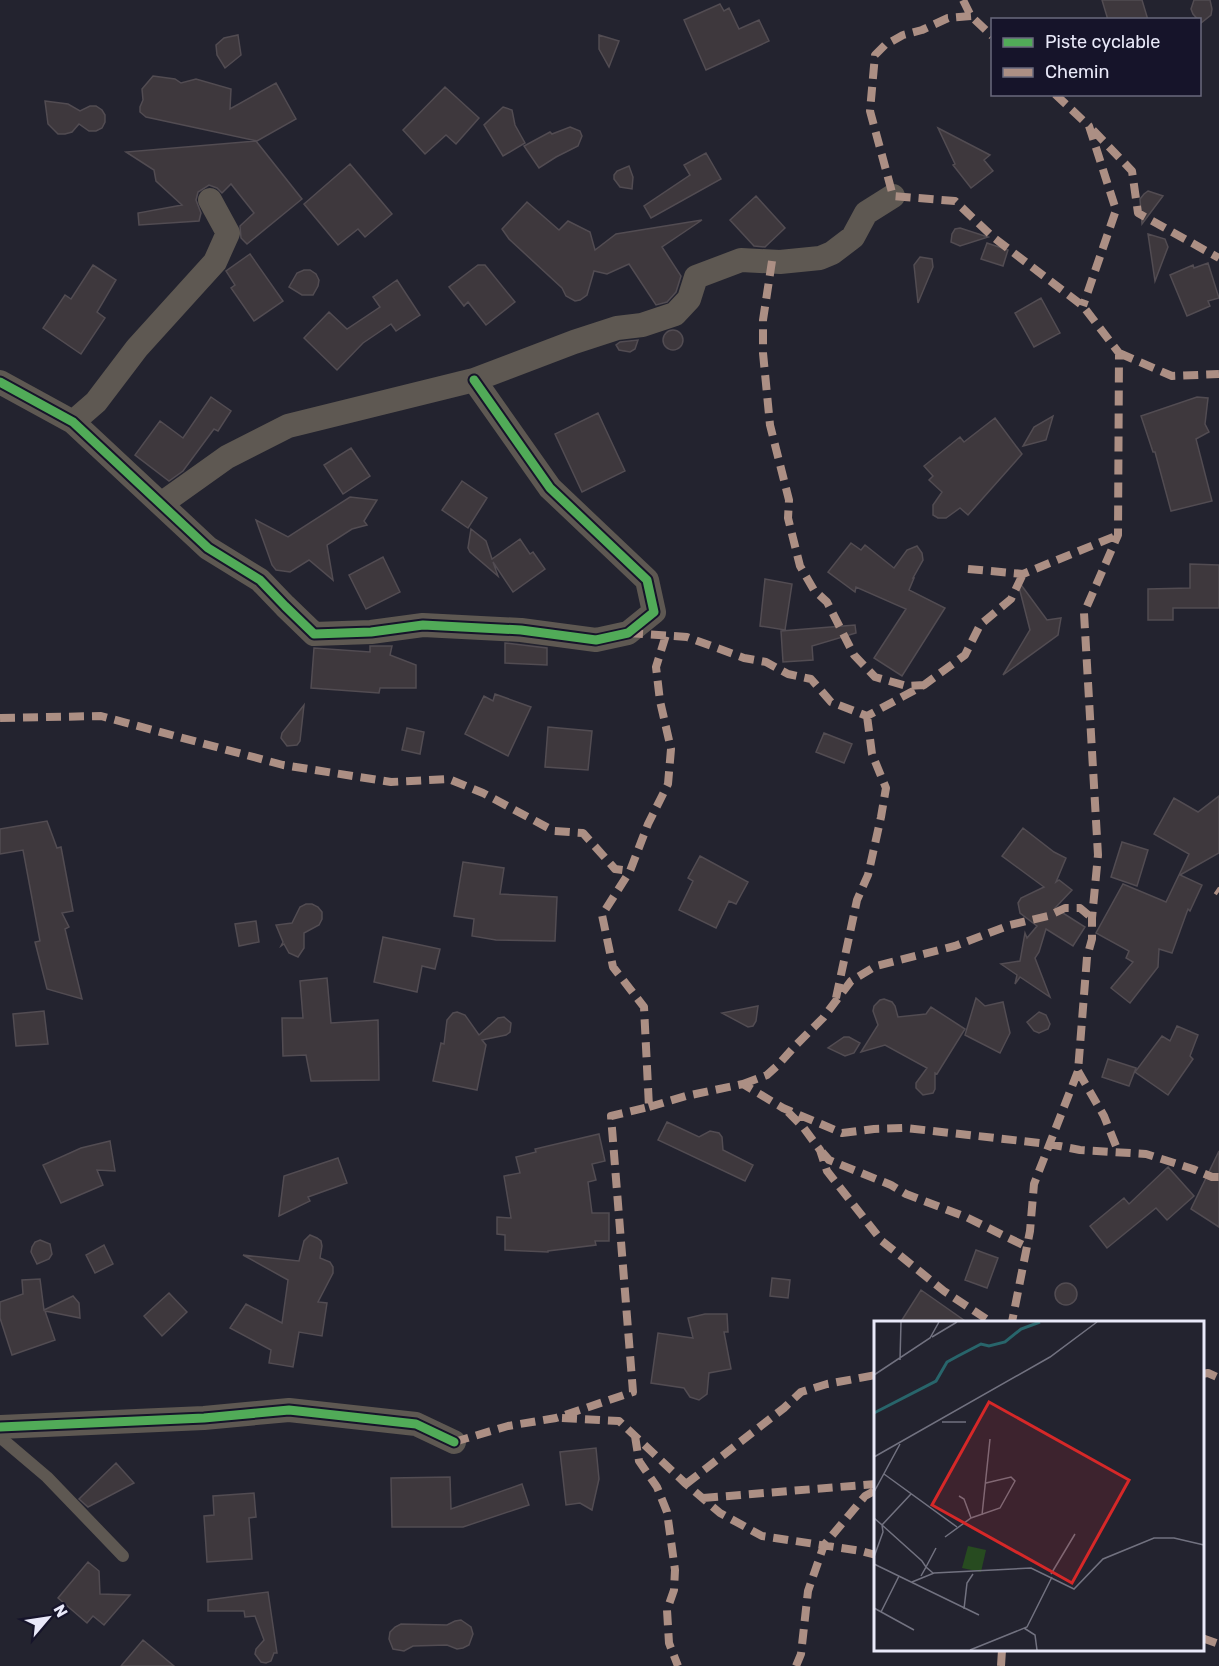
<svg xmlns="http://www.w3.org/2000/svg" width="1219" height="1666" viewBox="0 0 1219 1666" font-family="Rubik,sans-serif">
<rect width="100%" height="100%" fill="#23232f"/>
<path fill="#3e383d" stroke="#524c52" stroke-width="1.5" d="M1102,0H1142L1148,20H1108Z
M1194,0H1210L1212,9L1211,15L1201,23L1193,14L1191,9Z
M720,4L724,11L729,8L739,29L759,20L769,41L706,70L684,20Z
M238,35L241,55L225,68L217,55L216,45L224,38Z
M599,35L619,41L609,67L599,49Z
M153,76L175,79L181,83L196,79L231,89L230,109L276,83L296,119L257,141L146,117L140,112V107L143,100L142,89Z
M445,87L479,118L456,144L446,135L425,154L403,130Z
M45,101L68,104L80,111L90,106H96L102,110L105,115V122L102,128L96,131H89L79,124L72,132L65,134H58L48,124Z
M503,107L512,110L515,125L525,143L503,156L484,125Z
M570,127L580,131L582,136L578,146L556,157L539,168L524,146L550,132L552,134Z
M938,128L990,155L984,160L993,171L971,188L953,165L955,164Z
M256,141L302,199L247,244L241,238L240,226L254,213L231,184L222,193L217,188L209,185L198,192L196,200L201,213L199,221L139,225L138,213L182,205L156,181L154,170L126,152Z
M706,153L721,179L651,218L644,206L690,175L684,165Z
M350,164L392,214L365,237L358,229L338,245L304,204Z
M629,166L633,177L632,189L620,187L614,179V175L617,171Z
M1148,191L1163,196L1142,224L1140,199L1144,194Z
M756,196L785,228L765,247L754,246L730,220Z
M527,202L559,230L568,221L590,232L595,250L616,234L702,220L662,247L681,276L676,292L667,302L656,305L629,264L607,274L594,271L587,295L580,300L575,301L566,296L562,288L509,239L502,229Z
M960,228L988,237L960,246L951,242L952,234L955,229Z
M1148,234L1165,239L1168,247L1155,281Z
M987,243L1008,250L1003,266L981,259Z
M250,254L283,301L254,321L231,288L235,285L226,271Z
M920,257L932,259L933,267L918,303L914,265Z
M1208,263L1219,298L1208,301L1210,306L1187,316L1170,275L1193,265L1194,268Z
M93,265L116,280L97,312L105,318L81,354L43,328L65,295L71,299Z
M478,265H485L515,302L486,325L468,302L464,306L449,287Z
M304,270H310L316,274L319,280L318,286L313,295H302L289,287L297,273Z
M397,280L420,315L396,331L391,324L363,343L337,370L304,338L329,312L347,329L380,307L373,297Z
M1041,298L1060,333L1034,347L1015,313Z
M663 340a10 10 0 1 1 20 0a10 10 0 1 1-20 0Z
M638,340L635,349L630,352L619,350L616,345L620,342Z
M211,397L231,411L218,431L214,429L183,471L169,481L135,455L160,421L183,438Z
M1197,397L1208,398L1205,424L1209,432L1196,439L1212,501L1171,511L1155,452H1153L1141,416Z
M598,413L625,471L582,492L555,434Z
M1053,416L1046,440L1023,446L1034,427Z
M995,418L1022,454L968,515L960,508L946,518H938L933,515V505L942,492L929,480L933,476L924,466L960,437L964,442Z
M351,448L370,476L343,494L324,465Z
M462,481L487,498L468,528L442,510Z
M350,497L377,500L364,521L367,525L352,529L327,545L333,580L309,560L290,572L276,570L272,565L256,520L288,537Z
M471,529L486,541L492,559L520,539L530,554L533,552L545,569L513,592L493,562L498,576L470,552L468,548Z
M851,543L861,550L865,545L894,568L907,550L917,546L922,553L923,560L913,578H914L909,590L945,608L902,676L874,658L906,609L856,587L855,592L828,572Z
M383,557L400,592L366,609L349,575Z
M1190,564L1219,565V608H1173V620H1148V589L1190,588Z
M765,579L792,584L785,630L760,626Z
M1019,582L1047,620L1061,618L1058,635L1003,675L1030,630L1018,583Z
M855,625L856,633L812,646L813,660L783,662L781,631Z
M505,643L547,648V665L505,663Z
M370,646H392L390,655L416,665V688H380L379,693L311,688L314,648L370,652Z
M495,694L531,707L508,756L465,734L484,696L493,701Z
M304,705L300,741L297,745L287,746L281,738L282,733Z
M548,727L592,731L588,770L545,767Z
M407,728L424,732L420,754L402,750Z
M824,733L852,744L844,763L816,752Z
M1219,796V853L1180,875L1202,885L1190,911L1188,909L1172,953L1159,949L1158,967L1130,1003L1111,988L1133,962L1126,958L1129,951L1096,933L1123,884L1166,902L1189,854L1154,834L1174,798L1198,812Z
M47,821L57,848L61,847L73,911L62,913L69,927L65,929L82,999L47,989L35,942L40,941L23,850L0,854V829Z
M1023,828L1054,852L1066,858L1056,882L1059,880L1072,890L1055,908L1085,927L1073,946L1046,929L1039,952L1035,958L1050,997L1020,977L1015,984L1017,975L1001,964L1020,961L1025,933L1027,938L1037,926L1020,913L1018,903L1021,898L1044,887L1002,856Z
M1122,842L1148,850L1137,886L1111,877Z
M700,856L748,882L736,904L729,901L716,928L679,910L693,881L688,878Z
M463,862L504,868L500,894L557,897L555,941L496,940L472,936L474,919L454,916Z
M306,904H312L318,907L322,912V919L319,925L304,933V948L298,957L289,953L284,944L281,946L283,942L276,925L292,923L300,907Z
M256,921L259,942L239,946L235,924Z
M383,937L440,949L435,969L422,966L417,992L374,982Z
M327,978L331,1023L378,1020L379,1080L311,1081L306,1055L283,1056L282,1018H303L300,981Z
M976,998L985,1006L1003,1002L1010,1033L1000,1053L965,1035Z
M884,999L892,1002L895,1006L898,1017L926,1014L931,1007L965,1029L937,1074L935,1073V1089L933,1093L923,1095L916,1088V1083L927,1068L885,1045L861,1052L878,1025L873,1011L874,1006L880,1000Z
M758,1006L756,1021L753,1026L748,1027L722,1013Z
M44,1011L48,1044L16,1046L13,1014Z
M457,1012L465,1015L479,1035L498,1018L504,1017L511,1023L510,1032L506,1035L482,1040L486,1045L477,1090L433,1081L441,1043L444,1044L447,1020L453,1013Z
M1039,1012L1046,1015L1050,1024L1048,1029L1039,1033L1034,1031L1027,1022Z
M1177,1026L1198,1035L1190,1056L1193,1059L1168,1095L1135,1072L1162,1036L1170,1041Z
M844,1037H849L860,1043L854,1053L845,1056L828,1048Z
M1108,1059L1136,1068L1129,1086L1102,1077Z
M667,1122L699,1137L710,1131L719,1133L722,1137L723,1150L753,1165L745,1181L658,1140Z
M599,1134L605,1161L592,1164L596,1180L588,1182L592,1213H609V1241H595L596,1245L548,1251V1252L505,1250V1235L497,1234V1217L511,1218L504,1176L520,1173L516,1157L536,1152L535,1149Z
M110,1141L115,1171L97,1170L103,1185L61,1203L43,1165L81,1148Z
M1219,1151V1227L1191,1209Z
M338,1158L347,1183L308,1197L310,1201L279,1216L284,1176Z
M1168,1167L1194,1196L1167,1220L1156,1208L1107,1248L1090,1226L1124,1198L1129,1204Z
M310,1235L317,1238L321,1241L322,1246L320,1258L330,1262L333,1267V1273L318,1302L327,1303L322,1336L299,1332L293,1367L269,1363L271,1350L230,1328L246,1304L282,1323L288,1280L243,1255L299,1261L304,1241Z
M40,1240L50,1244L52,1254L49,1259L37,1264L31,1252L32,1247L35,1242Z
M104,1245L113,1264L95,1273L86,1255Z
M976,1250L998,1258L987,1288L965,1280Z
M772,1278L790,1280L788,1298L770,1296Z
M40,1279L44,1310L73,1296L79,1303L80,1318L45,1311L55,1340L12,1355L0,1318V1302L23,1294L22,1280Z
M1055 1294a11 11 0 1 1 22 0a11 11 0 1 1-22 0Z
M921,1290L968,1323H900Z
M169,1293L187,1312L162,1336L144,1316Z
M705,1314H727L728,1332H724L731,1369L709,1373L707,1394L699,1400L690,1397L684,1388L651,1383L658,1333L693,1338L688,1318Z
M596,1448L599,1479L592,1510L580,1503L566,1505L560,1452Z
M116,1463L134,1483L88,1507L79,1499Z
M450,1477L451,1509L522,1484L529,1505L463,1527H392L391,1478Z
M254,1493L256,1517L249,1518L252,1559L207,1562L204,1516L214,1515L213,1496Z
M88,1562L99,1571L100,1594L130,1595L104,1625L93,1616L87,1623L58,1598Z
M268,1592L277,1653H274L271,1661L266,1663L261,1662L255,1654L256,1649L264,1640L255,1616L245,1617L244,1611H208V1600Z
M461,1620L471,1627L473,1634L469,1645L463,1648L457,1649L447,1645L413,1646L404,1651L393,1649L389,1639L390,1632L395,1627L401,1624L447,1625L455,1621Z
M143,1640L174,1666H121Z"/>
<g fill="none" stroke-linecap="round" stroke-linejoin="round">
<path stroke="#5e5852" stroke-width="12" d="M0,1437L47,1477L123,1556"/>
<path stroke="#5e5852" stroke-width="24" d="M0,382L73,422L208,548L260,580L285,606L314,634L371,632L423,625L521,630L596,640L628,633L654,612L647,580L550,488L474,380
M73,422L96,402L137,348L215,262L228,233L210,200
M161,504L227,457L288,426L474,380L574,342L617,328L642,325L675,314L689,299L696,277L741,260L780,262L820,258L832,253L853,237L866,213L893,196
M0,1427L204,1418L289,1410L416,1424L454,1442"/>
<path stroke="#ac8f84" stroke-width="8" stroke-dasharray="15 8" stroke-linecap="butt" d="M963,0L971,16L992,36
M971,16L948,18L922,30L903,35L885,45L875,55L870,111L893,196L955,201L993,237L1083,306L1119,353L1118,535L1084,613L1098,855L1092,918V939L1087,957L1078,1071L1034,1184L1030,1231L1012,1322
M1055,94L1089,126L1116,210L1083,306
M1093,130L1132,171L1138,213L1219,258
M772,261L763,320V353L770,425L789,500L788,518L800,566L814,590L827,602L854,655L875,677L907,686L924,685
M1119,353L1172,376L1219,374
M968,569L1023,574L1118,535
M628,633L687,637L744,658L766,662L788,674L811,679L831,702L867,716L924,685L965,655L980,625L1011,599L1023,574
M0,718L101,716L283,765L391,782L449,779L483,793L554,831L583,833L615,869L630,871
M1216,890L1219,892
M836,998L857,900L868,875L881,817L886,788L872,754L867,716
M1078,1071L1104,1116L1118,1151
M743,1084L767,1075L778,1065L795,1046L823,1018L851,981L876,966L955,946L1010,925L1048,916L1065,908H1080L1092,918
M649,1107L686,1096L743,1084L783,1108L842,1133L874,1129L906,1128L1049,1144L1080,1150L1146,1154L1193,1169L1212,1177H1219
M788,1112L803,1127L820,1150L827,1171L882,1241L944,1291L991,1322
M822,1152L829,1160L891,1185L906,1194L966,1217L1027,1247
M1202,1374L1208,1373L1219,1378
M562,1418L619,1421L686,1484L720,1513L762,1536L861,1551L876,1555
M635,1436L639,1461L657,1487L667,1512L675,1570L674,1590L667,1610L669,1643L678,1666
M454,1442L508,1426L556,1418L633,1392L611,1116L649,1107L644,1007L613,967L602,915L630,871L648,824L668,784L671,749L660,701L656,667L666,635
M686,1484L784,1408L801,1392L827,1384L876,1375
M703,1498L876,1484
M1202,1638L1219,1644
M796,1666L801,1654L808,1591L824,1545L865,1496L876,1490
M1001,1666L1002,1650"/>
<g stroke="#16142a" stroke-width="13">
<path id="cycleway" d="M0,382L73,422L208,548L260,580L285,606L314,634L371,632L423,625L521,630L596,640L628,633L654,612L647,580L550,488L474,380
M0,1427L204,1418L289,1410L416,1424L454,1442"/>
</g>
<use href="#cycleway" stroke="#51ab58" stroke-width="9"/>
</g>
<g transform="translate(874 1321)">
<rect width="330" height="330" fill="#23232f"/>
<path d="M94,225L112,229L107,251L88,247Z" fill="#274b20"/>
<path fill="none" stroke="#28656b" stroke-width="3" d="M0,92L62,60L73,41L84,35L107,23L115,25L131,21L147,8L166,1"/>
<path fill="none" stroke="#727280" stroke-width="1.5" d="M58,16L83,1M26,39L27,1M0,54L56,17L65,1M68,101H92M0,136L176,36L223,1M10,153L83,206M0,171L26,123M37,173L8,204L48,240L52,246L47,255M85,175L90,178L97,197M108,194L116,118M0,197L8,204L9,211L0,236M71,216L97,197L126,187L141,160L137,156L112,162M0,243L105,294M59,252L52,246L62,227M177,253L201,213M38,261L60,252L157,247L200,268L229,238L280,217H300L330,224M0,287L40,309M90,288L93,262L99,253M7,291L25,255M150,307L161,314L163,329M96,329L153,306L178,256"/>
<path fill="#d62828" fill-opacity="0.15" stroke="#d62828" stroke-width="3" d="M115,81L255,159L198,262L58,184Z"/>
<rect width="330" height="330" fill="none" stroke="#e9e9f9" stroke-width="3"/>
</g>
<rect x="991" y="18" width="210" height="78" fill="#16142a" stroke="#6a697d" stroke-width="1.5"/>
<rect x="1003" y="38" width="30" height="9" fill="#51ab58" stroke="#6a697d" stroke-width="1.5"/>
<text x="1045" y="48" font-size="18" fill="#e9e9f9">Piste cyclable</text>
<rect x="1003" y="68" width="30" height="9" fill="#ac8f84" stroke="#6a697d" stroke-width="1.5"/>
<text x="1045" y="78" font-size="18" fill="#e9e9f9">Chemin</text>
<g transform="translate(48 1618) rotate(61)" stroke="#16142a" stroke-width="4.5" paint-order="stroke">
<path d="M0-4.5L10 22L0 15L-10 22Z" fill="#e9e9f9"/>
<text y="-9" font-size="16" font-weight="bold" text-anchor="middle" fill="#e9e9f9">N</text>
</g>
</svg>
